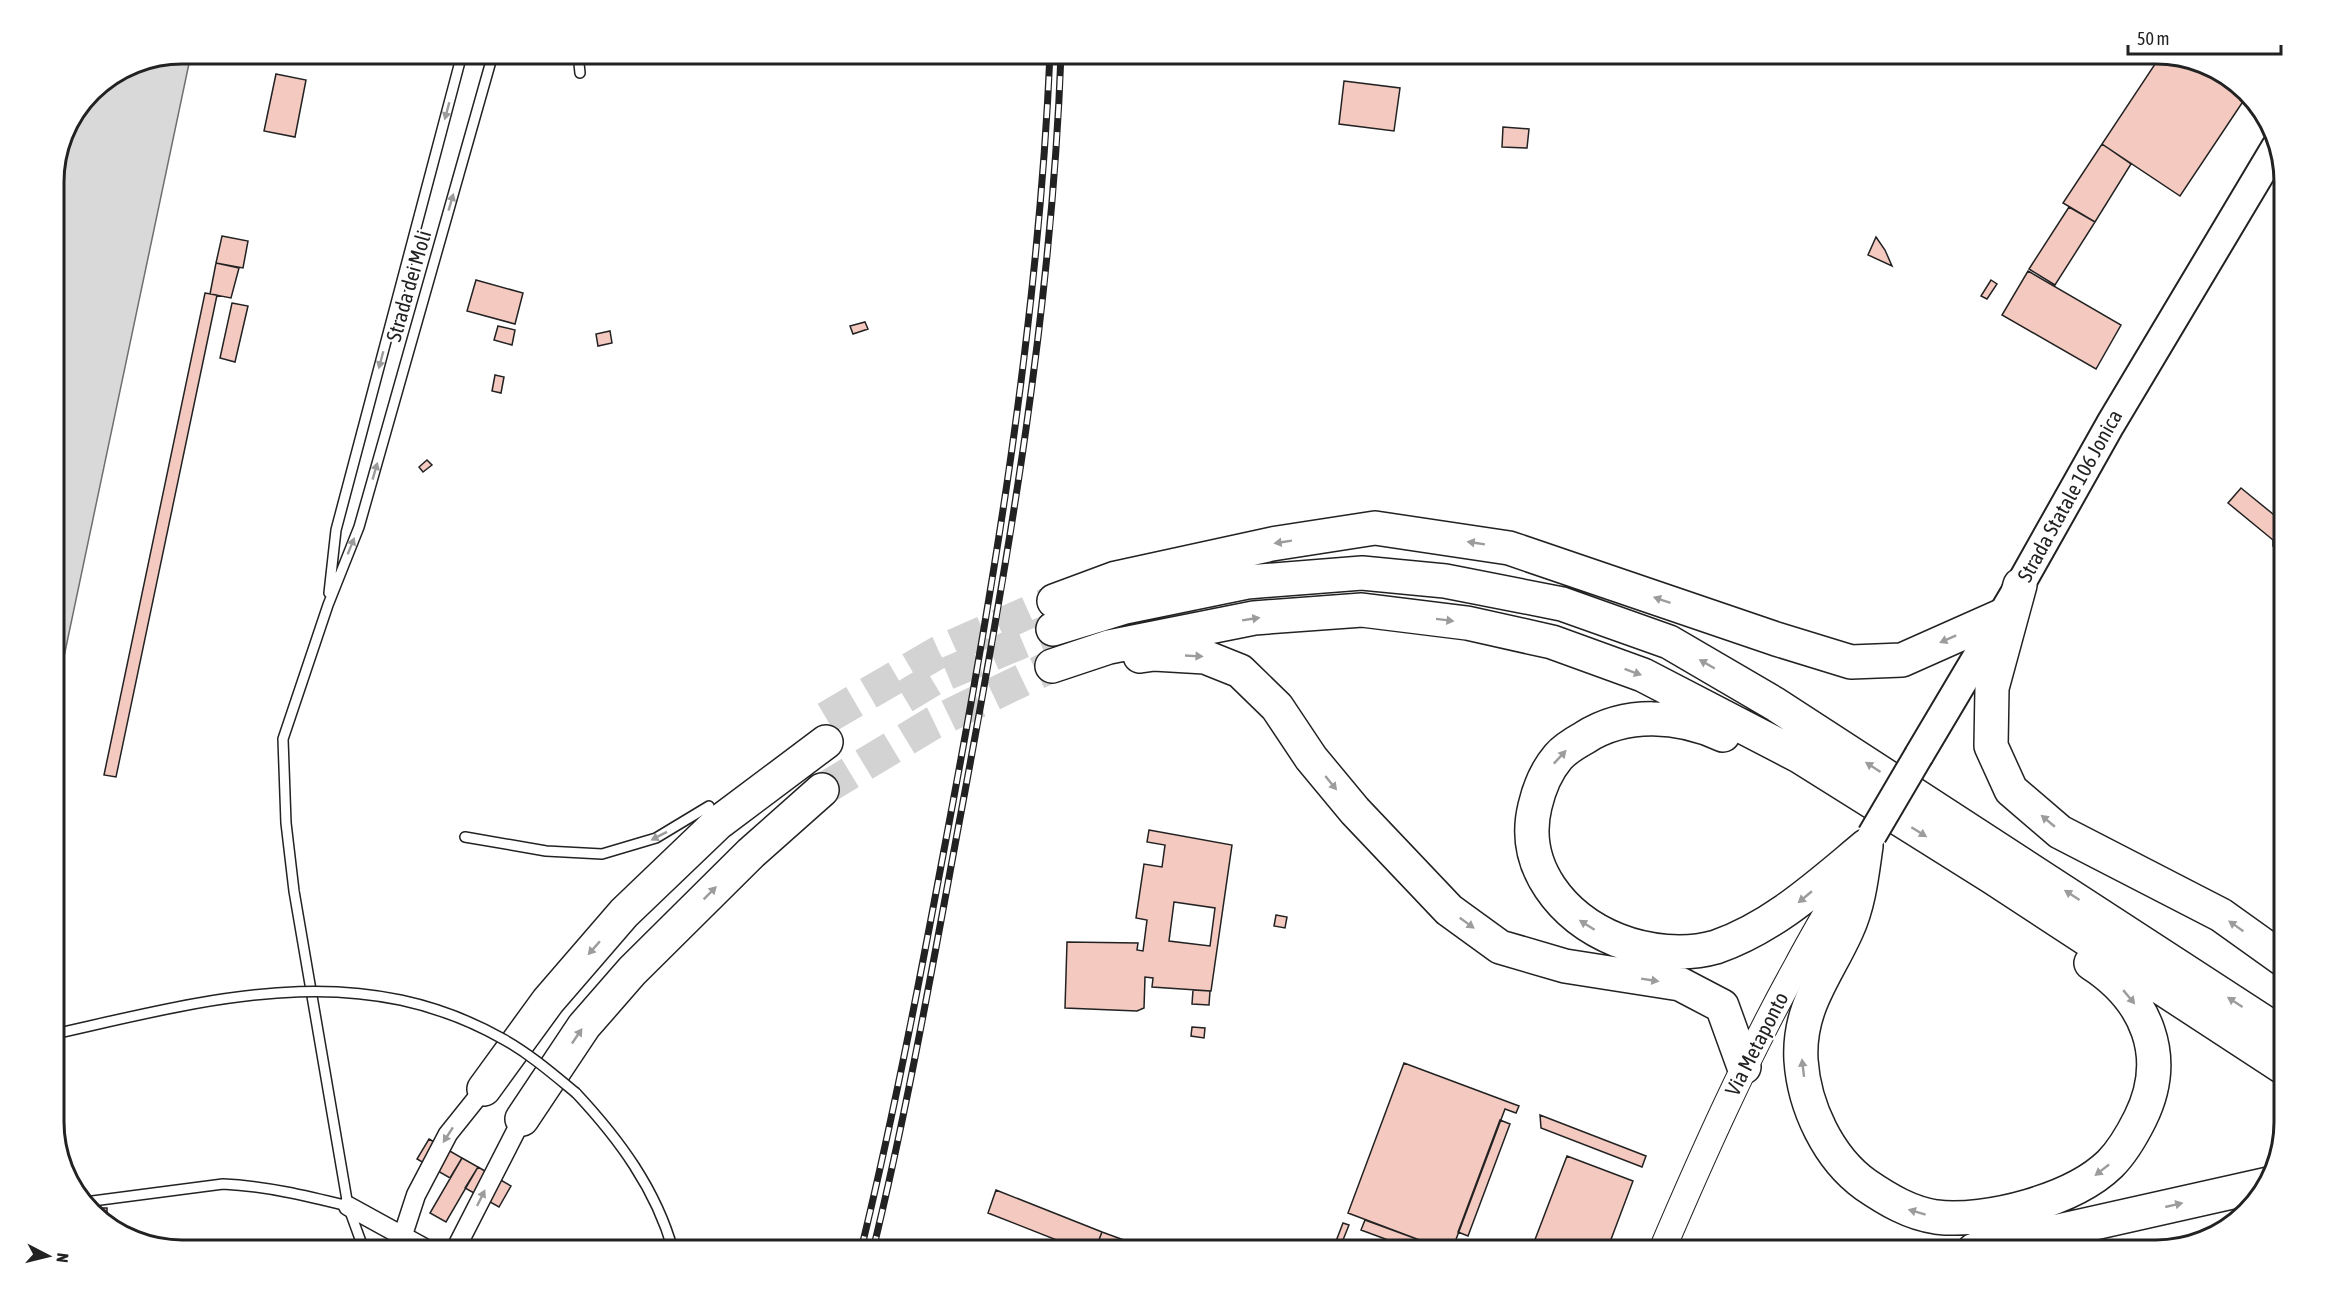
<svg xmlns="http://www.w3.org/2000/svg" width="2338" height="1304" viewBox="0 0 2338 1304" font-family="'Asap Condensed',sans-serif">
<rect width="100%" height="100%" fill="#fff"/>
<path fill="#d9d9d9" stroke="#6f6f6f" stroke-width="1.5" d="M182,54H191L54,704V174L67,126L92,91L133,64Z"/>
<path fill="#f3c9c0" stroke="#222" stroke-width="1.5" fill-rule="evenodd" d="M2161,55L2212,69L2230,81L2246,97L2180,196L2102,144Z
M276,74L306,80L295,137L264,131Z
M1344,81L1400,88L1394,131L1339,124Z
M1503,127L1529,129L1527,148L1502,147Z
M2102,144L2131,164L2095,222L2063,203Z
M2069,207L2095,222L2055,285L2029,269Z
M222,236L248,241L243,268L216,263Z
M1876,237L1885,250L1892,266L1868,255Z
M216,263L239,268L231,298L210,294Z
M2028,271L2121,325L2096,369L2002,315Z
M476,280L523,293L515,324L467,311Z
M1991,280L1997,284L1987,299L1981,296Z
M205,293L217,295L116,777L104,775Z
M232,303L248,306L235,362L220,358Z
M865,322L868,329L853,334L850,326Z
M498,326L515,330L512,345L494,340Z
M610,331L612,343L598,346L596,334Z
M495,375L504,377L501,393L492,391Z
M427,460L432,465L423,472L419,467Z
M2241,488L2284,523V547L2273,546V540L2228,503Z
M1149,830L1232,845L1211,991L1152,987L1153,978L1145,977L1144,1008L1137,1011L1065,1008L1067,942L1138,943L1137,950L1143,951L1147,920L1136,918L1144,864L1162,867L1165,845L1147,842ZM1174,902L1215,908L1210,946L1169,941Z
M1276,915L1287,917L1285,928L1274,926Z
M1193,990L1210,991L1209,1005L1192,1004Z
M1192,1027L1205,1028L1204,1038L1191,1036Z
M1404,1063L1519,1106L1516,1113L1505,1109L1452,1250H1446L1348,1213Z
M1540,1115L1646,1156L1642,1167L1541,1128Z
M1500,1120L1510,1124L1468,1236L1458,1232Z
M429,1139L462,1158L450,1178L417,1159Z
M1567,1156L1633,1181L1607,1250H1531Z
M462,1158L478,1167L446,1222L430,1213Z
M478,1167L511,1186L499,1207L465,1188Z
M996,1190L1102,1232L1095,1250H1082L988,1213Z
M92,1208H107V1222Z
M1365,1220L1433,1245L1431,1250H1415L1361,1230Z
M1343,1223L1349,1225L1339,1250H1335L1333,1249Z
M1102,1232L1151,1250H1095Z
M972,1240L999,1250H969Z
M1015,1243L1034,1250H1012Z"/>
<g fill="none" stroke-linecap="round" stroke-linejoin="round">
<path stroke="#d3d3d3" stroke-width="33" stroke-dasharray="33 16" stroke-linecap="butt" d="M904,697L934,679L1053,629
M826,718L939,652L1054,601
M822,790L933,723L1052,666"/>
<g stroke="#222" stroke-width="12">
<path id="lane" d="M578,54L580,73
M329,593L336,530L462,54
M465,837L546,851L602,854L656,838L709,806
M576,1093C619,1139 656,1189 673,1250
M85,1202L223,1184C266,1186 307,1196 348,1206
M364,1250L348,1206L294,891L286,823L283,739L328,605L359,527L493,54"/>
</g>
<g stroke="#222" stroke-width="21">
<path id="street" d="M348,1206L428,1250
M398,1250L416,1195L448,1134L484,1089
M455,1250L522,1119"/>
</g>
<g stroke="#222" stroke-width="28">
<path id="secondary" d="M1662,1250C1703,1154 1746,1058 1797,966C1816,930 1838,894 1858,859"/>
</g>
<g stroke="#222" stroke-width="32">
<path id="primary" d="M1919,755L2020,585L2110,425L2276,147"/>
</g>
<g stroke="#222" stroke-width="36">
<path id="highway" d="M2020,585L1992,688L1991,746L2011,790L2060,832L2221,915L2284,960
M1054,601L1116,578L1272,544L1375,528L1509,548L1776,639L1851,662L1902,660L2001,616
M1053,629L1125,607L1247,582L1362,573L1445,581L1562,604L1669,642L1775,704L2284,1035
M1140,656L1154,654L1205,657L1240,671L1277,707L1311,758L1355,811L1449,910L1500,947L1565,966L1680,984L1722,1006L1744,1067
M1052,666L1109,647L1254,618L1362,610L1467,623L1552,642L1643,675L1799,756L1992,877L2284,1068
M1723,735C1679,715 1626,711 1584,738C1575,743 1565,749 1558,757C1547,770 1539,789 1535,806C1520,867 1563,918 1617,940C1647,952 1685,956 1716,947C1774,927 1820,884 1866,846
M1866,846C1862,874 1859,904 1847,930C1827,975 1798,1007 1801,1060C1804,1106 1828,1158 1866,1185C1888,1200 1910,1213 1936,1217C1987,1223 2073,1200 2110,1164C2123,1151 2132,1135 2140,1119C2171,1057 2147,999 2091,963
M484,1089L548,1001L624,913L718,823L826,742
M522,1119L584,1026L632,971L751,853L822,790
M1974,1250L2268,1184"/>
</g>
<use href="#lane" stroke="#fff" stroke-width="9"/>
<use href="#street" stroke="#fff" stroke-width="18"/>
<use href="#secondary" stroke="#fff" stroke-width="26"/>
<use href="#primary" stroke="#fff" stroke-width="28"/>
<use href="#highway" stroke="#fff" stroke-width="33"/>
<g stroke="#222" stroke-width="7">
<path id="rail" d="M861,1250C897,1102 925,952 953,802C999,555 1039,306 1050,54
M873,1250C909,1102 935,952 963,802C1009,555 1052,306 1061,54"/>
</g>
<use href="#rail" stroke="#fff" stroke-width="4.5" stroke-dasharray="14" stroke-linecap="butt"/>
<g stroke="#222" stroke-width="12" stroke-linecap="butt">
<path id="lane-bridge" d="M54,1034C207,1000 356,956 503,1039C530,1054 553,1074 576,1093"/>
</g>
<g stroke="#222" stroke-width="32" stroke-linecap="butt">
<path id="primary-bridge" d="M1872,835L1919,755"/>
</g>
<use href="#lane-bridge" stroke="#fff" stroke-width="9"/>
<use href="#primary-bridge" stroke="#fff" stroke-width="28"/>
</g>
<defs><path id="oneway-solid" d="M-6-.8H1V-3.2L6.5 0L1 3.2V.8H-6Z" transform="scale(1.5)"/></defs>
<g fill="#9c9c9c">
<use href="#oneway-solid" transform="translate(447 111) rotate(105)"/>
<use href="#oneway-solid" transform="translate(451 202) rotate(-74)"/>
<use href="#oneway-solid" transform="translate(381 360) rotate(105)"/>
<use href="#oneway-solid" transform="translate(375 471) rotate(-74)"/>
<use href="#oneway-solid" transform="translate(1283 542) rotate(171)"/>
<use href="#oneway-solid" transform="translate(1476 543) rotate(-171)"/>
<use href="#oneway-solid" transform="translate(351 546) rotate(-68)"/>
<use href="#oneway-solid" transform="translate(1662 600) rotate(-161)"/>
<use href="#oneway-solid" transform="translate(1251 619) rotate(-9)"/>
<use href="#oneway-solid" transform="translate(1445 620) rotate(7)"/>
<use href="#oneway-solid" transform="translate(1948 639) rotate(156)"/>
<use href="#oneway-solid" transform="translate(1194 656) rotate(3)"/>
<use href="#oneway-solid" transform="translate(1707 664) rotate(-150)"/>
<use href="#oneway-solid" transform="translate(1633 672) rotate(20)"/>
<use href="#oneway-solid" transform="translate(1560 757) rotate(-47)"/>
<use href="#oneway-solid" transform="translate(1873 767) rotate(-147)"/>
<use href="#oneway-solid" transform="translate(1331 783) rotate(51)"/>
<use href="#oneway-solid" transform="translate(2048 821) rotate(-140)"/>
<use href="#oneway-solid" transform="translate(1919 832) rotate(32)"/>
<use href="#oneway-solid" transform="translate(659 836) rotate(153)"/>
<use href="#oneway-solid" transform="translate(710 893) rotate(-45)"/>
<use href="#oneway-solid" transform="translate(2072 895) rotate(-147)"/>
<use href="#oneway-solid" transform="translate(1805 897) rotate(140)"/>
<use href="#oneway-solid" transform="translate(1467 923) rotate(36)"/>
<use href="#oneway-solid" transform="translate(1587 925) rotate(-148)"/>
<use href="#oneway-solid" transform="translate(2236 926) rotate(-145)"/>
<use href="#oneway-solid" transform="translate(594 948) rotate(131)"/>
<use href="#oneway-solid" transform="translate(1650 980) rotate(9)"/>
<use href="#oneway-solid" transform="translate(2129 997) rotate(50)"/>
<use href="#oneway-solid" transform="translate(2235 1002) rotate(-147)"/>
<use href="#oneway-solid" transform="translate(577 1036) rotate(-56)"/>
<use href="#oneway-solid" transform="translate(1803 1068) rotate(-97)"/>
<use href="#oneway-solid" transform="translate(448 1135) rotate(123)"/>
<use href="#oneway-solid" transform="translate(2102 1170) rotate(142)"/>
<use href="#oneway-solid" transform="translate(481 1198) rotate(-64)"/>
<use href="#oneway-solid" transform="translate(2174 1205) rotate(-13)"/>
<use href="#oneway-solid" transform="translate(1917 1212) rotate(-163)"/>
</g>
<g text-anchor="middle" stroke-width="4.5" stroke-linejoin="round" paint-order="stroke">
<g font-size="21" fill="#222" stroke="#fff">
<text transform="translate(409 286) rotate(-74)" y="7">Strada dei Moli</text>
<text transform="translate(2070 496) rotate(-61)" y="7">Strada Statale 106 Jonica</text>
<text transform="translate(1757 1044) rotate(-63)" y="7">Via Metaponto</text>
</g>
</g>
<path d="M0 0H2338V1304H0ZM182 64H2156A118 118 0 0 1 2274 182V1122A118 118 0 0 1 2156 1240H182A118 118 0 0 1 64 1122V182A118 118 0 0 1 182 64Z" fill="#fff" fill-rule="evenodd"/>
<path fill="none" stroke="#222" stroke-width="3" d="M182 64H2156A118 118 0 0 1 2274 182V1122A118 118 0 0 1 2156 1240H182A118 118 0 0 1 64 1122V182A118 118 0 0 1 182 64Z"/>
<g transform="translate(48 1256) rotate(97)" stroke="#ffffff" stroke-width="4.5" paint-order="stroke">
<path d="M0-4.5L10 22L0 15L-10 22Z" fill="#222222"/>
<text y="-9" font-size="16" font-weight="bold" text-anchor="middle" fill="#222222">N</text>
</g>
<path d="M2128 45v9h153v-9" fill="none" stroke="#222222" stroke-width="3"/>
<text x="2137" y="45" font-size="18" fill="#222222" stroke="#ffffff" stroke-width="4.5" paint-order="stroke">50 m</text>
</svg>
